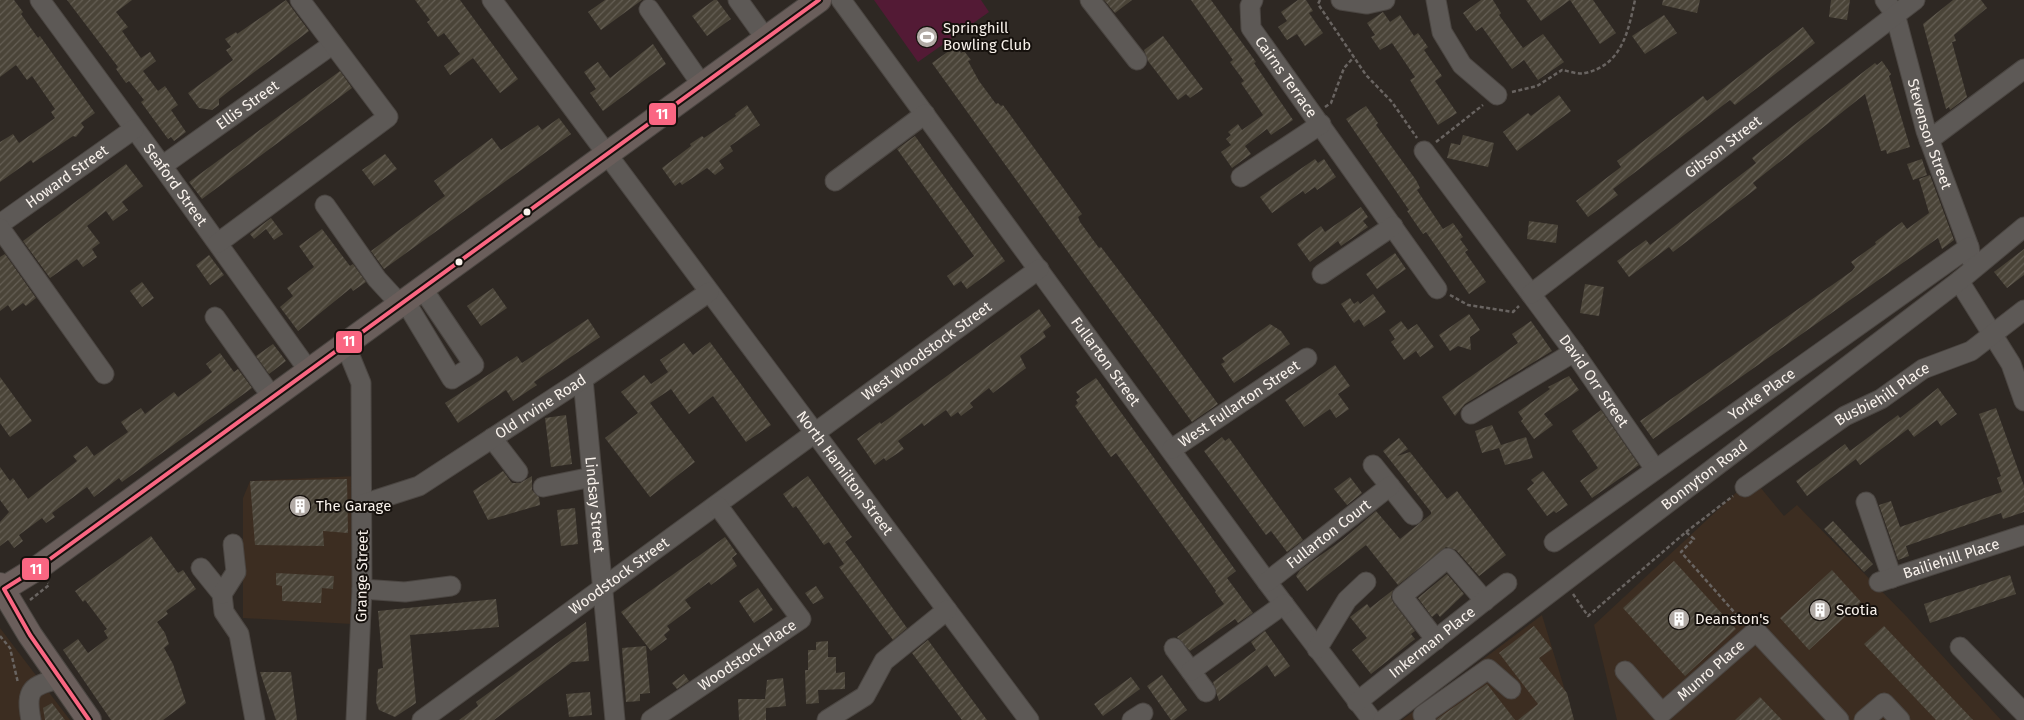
<svg xmlns="http://www.w3.org/2000/svg" width="2024" height="720" viewBox="0 0 2024 720" font-family="'Fira Sans',sans-serif">
<defs>
<pattern id="building-hatch" width="6" height="6" patternUnits="userSpaceOnUse" patternTransform="scale(1.25)"><rect width="6" height="6" fill="#4a4438"/><path d="M-1 1l2-2M0 6l6-6M5 7l2-2" fill="none" stroke="#655f55"/></pattern>
</defs>
<rect width="100%" height="100%" fill="#2e2823"/>
<path fill="#3c2d21" d="M357,476L352,624L243,618V498L250,481Z
M1760,487L1784,516L1797,505L1907,617L2001,720H1617L1594,625L1739,490Z
M1542,615L1574,720H1402Z
M0,628L70,720H0Z"/>
<path fill="#531a35" d="M874,0H981L989,12L918,62Z"/>
<path fill="url(#building-hatch)" d="M0,0H14L23,12L21,14L38,38L40,36L95,113L81,123L84,127L76,137L73,136L33,163L31,160L0,182V142L13,134L19,143L55,118L51,112L55,109L32,76L27,80L16,65L0,77Z
M67,0H132L116,12L128,27L122,31L141,58L150,52L156,61L143,71L158,91L165,86L178,105L171,110L186,132L174,141L171,137L168,139L141,102L144,100L129,81L126,83L116,69L118,67Z
M286,0L309,31L233,88L219,99V105L212,110L199,108L188,93L233,60L226,50L231,47L225,39L236,32L237,34Z
M415,0H460L518,79L500,93L473,58L450,75L444,66L460,54L444,33L438,37L427,22L430,20Z
M605,0H642L601,30L588,12Z
M714,0H717L731,19L707,36L692,16Z
M1104,0H1132L1115,13Z
M1191,0H1211L1256,62L1254,63L1293,120L1271,135L1267,129L1245,146L1251,154L1232,168L1221,152L1231,145L1226,139L1231,135L1228,132L1238,124L1242,130L1263,115L1241,83L1244,81L1230,62L1233,60Z
M1298,0H1306L1313,11L1309,13L1323,33L1305,46L1297,34L1287,40L1278,27L1287,21L1281,12Z
M1481,0H1493L1501,13L1499,15L1523,48L1543,34L1564,62L1538,80L1524,60L1512,69L1482,27L1476,31L1463,13Z
M1526,0H1593L1616,33L1600,44L1570,0L1541,21Z
M1663,0H1700L1697,13L1662,5Z
M1831,0H1850L1847,20L1829,17Z
M1953,0H1981L1987,8L1954,35L1956,41L1952,42L1967,97L1950,110L1949,107L1946,109L1923,24Z
M1383,12L1390,22L1400,15L1414,36L1418,33L1428,47L1424,50L1442,76L1435,81L1457,113L1438,125L1410,80L1415,77L1392,43L1380,50L1371,37L1375,35L1367,23Z
M1664,15L1677,33L1645,54L1632,36Z
M1803,27L1815,43L1735,105L1730,100L1613,189L1618,195L1588,217L1576,201L1621,167L1617,161L1703,96L1707,101Z
M1163,36L1203,89L1190,98L1186,94L1178,100L1148,61L1144,50Z
M653,44L666,64L603,111L590,93L596,89L584,72L598,62L610,78Z
M956,46L961,53L964,51L971,60L968,61L979,81L996,104L998,103L1001,106L1003,105L1082,214L1078,217L1080,222L1099,248L1101,247L1161,326L1218,404L1192,422L1076,263L932,63Z
M1882,61L1891,74L1889,76L1910,147L1887,154L1886,150L1881,151L1865,94L1753,183L1757,188L1673,252L1669,247L1629,277L1617,261L1646,240L1650,245L1756,163L1752,158L1767,146L1875,63L1877,65Z
M340,71L352,88L202,199L189,182Z
M1559,95L1571,111L1517,151L1503,132L1528,113L1531,116Z
M747,105L760,125L730,146L733,151L719,161L724,168L715,175L707,168L682,185L680,182L675,186L662,168L691,146L690,144L702,136L704,138L736,116L735,114Z
M1366,106L1378,123L1376,125L1416,180L1420,188L1417,190L1443,229L1453,223L1463,237L1460,239L1468,250L1465,252L1486,282L1469,294L1426,232L1423,234L1407,211L1409,210L1346,119Z
M559,118L571,134L384,269L371,251L445,196L434,181L492,138L501,150L538,125L542,130Z
M1463,135L1494,143L1488,167L1447,158L1451,143L1460,145Z
M915,136L1005,261L967,289L961,281L954,286L947,276L974,256L897,149Z
M385,154L397,169L374,186L362,170Z
M1315,159L1318,163L1324,159L1336,177L1317,190L1315,187L1305,194L1303,191L1272,213L1260,197Z
M1922,159L1927,175L1913,180L1907,164Z
M126,164L143,186L122,202L128,210L113,221L106,211L87,226L100,243L92,249L97,257L83,267L77,259L50,278L23,241Z
M1930,175L1954,240L1942,249L1938,238L1653,439L1640,421L1852,271L1855,267L1851,262L1876,244L1875,242L1902,222L1907,229L1929,213L1919,179Z
M1361,207L1368,217L1363,221L1368,227L1341,246L1338,241L1310,262L1297,244L1321,226L1325,232Z
M271,218L283,234L274,240L266,229L254,239L250,234Z
M1529,221L1558,225L1556,243L1527,239Z
M322,229L350,266L353,264L366,282L353,291L351,288L298,331L280,307L293,296L287,288L314,267L299,246Z
M2024,249V275L2007,288L1994,272Z
M1395,253L1406,269L1377,289L1366,274Z
M5,254L36,298L26,306L23,303L12,311L8,305L0,311V257Z
M209,255L224,275L210,285L196,265Z
M142,282L154,298L142,307L130,291Z
M1585,284L1604,287L1599,316L1580,313Z
M493,288L507,308L481,326L467,306Z
M1373,294L1386,312L1364,327L1359,319L1354,323L1341,304L1350,298L1354,304L1358,301L1360,304Z
M1039,309L1051,326L1043,332L1046,337L1020,356L1026,368L993,393L989,388L970,403L973,407L961,416L958,412L951,417L946,410L924,426L922,423L898,441L904,449L886,461L884,458L875,465L857,439L880,422L881,424Z
M1469,314L1480,330L1470,337L1471,350L1458,346L1450,351L1439,335Z
M588,319L600,337L534,382L537,385L513,401L506,390L458,423L445,403L517,356L522,363Z
M1401,321L1408,330L1417,324L1434,347L1420,357L1416,351L1404,360L1391,342L1395,339L1389,330Z
M1531,321L1552,351L1465,404L1455,416L1442,397L1518,343L1512,334Z
M1270,324L1281,331L1290,344L1234,383L1221,364L1225,362L1222,358Z
M710,342L771,425L746,442L713,396L689,414L671,389L650,403L695,462L650,497L605,438L638,413L621,392L644,375L651,384L668,372L660,360L684,343L693,355Z
M273,344L286,361L269,374L256,356Z
M220,353L234,372L238,369L252,388L122,482L119,478L94,497L87,487L52,513L55,517L46,523L42,518L19,535L23,541L14,548L8,540L0,546V522L9,512L0,500V467L10,481L13,478L28,499L77,461L73,456L87,446L94,456L128,432L121,422L141,408L145,414L174,392L178,397L212,372L206,364Z
M1335,365L1350,386L1338,394L1349,409L1336,418L1330,409L1304,427L1285,400Z
M1569,376L1579,390L1544,414L1553,425L1534,439L1521,421L1523,419L1518,412L1550,389L1548,387Z
M0,377L32,421L10,437L0,423Z
M1096,378L1236,571L1227,578L1253,613L1238,623L1235,619L1190,651L1177,637L1224,604L1215,592L1216,591L1116,453L1111,457L1075,406L1078,403L1076,400L1080,397L1076,392Z
M1938,388L1957,414L1941,426L1937,420L1914,437L1908,429L1860,465L1855,458L1856,459L1807,496L1796,481L1845,444L1850,451L1898,415L1900,418Z
M1996,408L2024,486V512L2003,519L2001,513L1906,546L1909,556L1898,560L1879,505L1891,501L1900,527L2002,492L1997,478L2001,476L1979,414Z
M1601,410L1639,465L1592,498L1580,481L1598,468L1581,443L1584,441L1580,443L1572,431Z
M566,415L572,464L551,467L545,418Z
M1492,425L1501,445L1526,437L1533,458L1505,465L1499,448L1482,453L1475,431Z
M1222,437L1225,441L1229,438L1303,540L1287,552L1271,531L1266,535L1204,451Z
M1399,438L1408,449L1397,456L1410,452L1447,499L1457,491L1506,555L1479,576L1456,550L1446,547L1398,585L1366,545L1307,591L1296,576L1300,570L1342,540L1376,511L1400,539L1431,514V512L1383,451Z
M503,471L512,483H520L532,476V490L539,497L540,505L488,520L473,491Z
M1543,471L1568,505L1556,513L1554,511L1547,516L1527,489L1534,483L1531,480Z
M808,476L852,537L845,542L907,628L893,640L839,567L844,564L829,542L824,545L796,506L793,508L783,494Z
M1350,477L1362,493L1347,505L1334,489Z
M347,479L348,533L323,531L324,546L255,545L250,481Z
M575,508L578,544L561,546L557,510Z
M1833,521L1873,564L1864,572L1824,529Z
M151,536L178,573L183,570L196,589L166,611L168,614L157,622L165,633L169,644L164,648L173,664L186,703L163,720H111L63,650L78,639L88,653L108,638L104,631L107,629L85,600L83,602L75,591Z
M725,537L737,554L732,558L737,566L711,585L709,582L685,600L691,608L667,626L670,630L664,635L667,639L651,651L621,612Z
M1674,561L1736,629L1685,676L1623,608Z
M1832,570L1861,602L1809,650L1780,618Z
M276,573L334,576L333,589L322,588L321,603L282,601V586L276,585Z
M1447,574L1464,594L1440,617L1437,613L1432,617L1418,598Z
M2010,575L2016,594L1930,623L1924,604Z
M816,586L824,598L813,604L805,593Z
M758,588L773,610L754,623L739,601Z
M1393,590L1391,597L1393,602L1415,631L1411,634L1415,639L1371,674L1352,650L1367,638L1350,617L1367,604L1370,608Z
M496,599L499,627L410,635L416,703L395,717L379,710L376,702L378,669L383,668L378,611Z
M586,622L589,661L572,662L494,720H459L478,706L476,702Z
M1534,626L1552,649L1539,658L1567,693L1574,720H1518L1538,704L1499,653Z
M1884,626L1973,720H1936L1864,644Z
M1265,631L1290,666L1275,677L1267,665L1219,701L1213,682L1256,650L1251,642Z
M928,640L987,720H962L912,653Z
M828,641V657H836V673L845,672V689L818,690L819,703L806,704L805,670H808V650H816V642Z
M646,646L650,693L640,694V701L626,702L622,648Z
M260,672H291L297,720H276Z
M684,674L689,681L677,689L672,683Z
M1162,675L1187,710L1174,720H1171L1147,686Z
M1131,677L1140,689L1103,716L1094,704Z
M783,678L786,706L766,708V704V720H739L738,699H765L767,680Z
M1487,684L1515,720H1437V719Z
M590,692L592,715L569,717L566,694Z
M1760,697L1782,720H1735Z
M52,703L65,720H45L43,708Z"/>
<g fill="none" stroke-linecap="round" stroke-linejoin="round">
<g stroke="#4b4642" stroke-width="21">
<g id="minor">
<path id="s1" d="M40,0L162,166L309,371"/>
<path id="s2" d="M492,0L1029,720"/>
<path d="M738,0L766,39"/>
<path id="s3" d="M841,0L1267,582L1372,720"/>
<path d="M1090,0L1137,60"/>
<path id="s4" d="M1253,0L1250,6L1251,28L1437,289"/>
<path d="M1341,0L1367,4L1385,0"/>
<path d="M1436,0L1442,32L1462,65L1497,95"/>
<path id="s5" d="M1885,0L1895,14L1926,131L1969,247L1971,259"/>
<path d="M649,9L702,85"/>
<path d="M1929,140L2024,69"/>
<path id="s6" d="M1424,151L1574,352L1655,469"/>
<path id="s7" d="M162,166L333,44"/>
<path d="M1241,177L1321,124"/>
<path d="M835,181L925,114"/>
<path d="M325,205L377,279L400,304"/>
<path id="s8" d="M0,224L134,129"/>
<path d="M0,228L104,374"/>
<path d="M218,243L388,117L300,0"/>
<path d="M1322,274L1393,226"/>
<path d="M1959,281L2011,364L2024,401"/>
<path id="s9" d="M1531,294L1915,0"/>
<path d="M405,301L452,379L474,365L422,288"/>
<path d="M215,317L272,397"/>
<path d="M345,344L361,383L362,589L356,720"/>
<path id="s10" d="M583,379L615,720"/>
<path d="M1471,414L1574,352"/>
<path d="M492,438L518,472"/>
<path id="s11" d="M1172,449L1307,358"/>
<path d="M1373,465L1413,515"/>
<path d="M543,487L592,477"/>
<path id="s12" d="M1745,487L1845,416L1881,399L1923,369L1971,351L2024,310"/>
<path d="M1866,502L1892,578"/>
<path id="s13" d="M363,504L419,486L583,379L709,292"/>
<path id="s14" d="M1554,542L1969,247"/>
<path d="M201,568L222,594L224,612L239,634L255,720"/>
<path id="s15" d="M1267,582L1390,486"/>
<path id="s16" d="M1879,582L2024,535"/>
<path d="M362,589L405,592L451,586"/>
<path d="M222,594L236,572L233,544"/>
<path d="M1436,640L1402,596L1448,558L1485,601"/>
<path d="M1960,647L2024,713"/>
<path d="M1174,648L1206,692"/>
<path d="M1317,649L1347,600L1366,582"/>
<path d="M1191,671L1284,604"/>
<path id="s17" d="M1625,671L1662,713L1756,631L1839,720"/>
<path id="s18" d="M1357,702L1507,583"/>
<path d="M31,720C25,689 32,685 60,679"/>
<path id="s19" d="M422,720L1039,269"/>
<path id="s20" d="M651,720L801,619L718,506"/>
<path d="M827,720L865,696L884,661L947,610"/>
<path d="M1132,720L1143,713"/>
<path id="s21" d="M1383,720L1959,281L2024,227"/>
<path d="M1426,720L1423,715L1488,669L1511,689"/>
<path d="M1864,720L1884,703L1900,720"/>
</g>
</g>
<g stroke="#4b4642" stroke-width="26">
<path id="major" d="M0,585L30,635L89,720
M0,591L39,567L819,0"/>
</g>
<path stroke="#696461" stroke-width="2.5" stroke-dasharray="4 2.5" stroke-linecap="butt" d="M1320,0L1318,4L1366,75L1392,102L1417,138
M1512,92L1537,86L1562,70C1569,71 1579,75 1585,73C1622,65 1628,32 1635,0
M1325,107L1331,103L1344,68L1354,57
M1436,142L1483,105
M1450,295L1468,305L1513,312L1519,306
M1686,532L1733,496
M1573,594L1588,616L1686,532L1694,539L1681,552L1742,621
M30,600L49,585L48,583
M0,636L10,648L18,683"/>
<use href="#minor" stroke="#5d5956" stroke-width="19"/>
<use href="#major" stroke="#6a5e5b" stroke-width="24"/>
<g stroke="#16110d" stroke-width="8">
<path id="bus-1" d="M89,720L30,635L4,589L39,567L819,0"/>
</g>
<use href="#bus-1" stroke="#fa6682" stroke-width="4"/>
</g>
<defs>
<g id="stadium-disc" transform="scale(1.125)"><circle r="9.5" fill="#b2aba6" stroke="#16110d"/><path d="M0-5a6.5 5 0 1 0 0 10a6.5 5 0 1 0 0-10ZM-3.5-1.8h7v3.6h-7Z" fill="#fff"/></g>
<g id="building-disc" transform="scale(1.125)"><circle r="9.5" fill="#b2aba6" stroke="#16110d"/><path d="M-4-6H4V6H1V3H-1V6H-4ZM-2.5-4.3h1.7v1.8h-1.7ZM.8-4.3h1.7v1.8H.8ZM-2.5-1h1.7V.8h-1.7ZM.8-1h1.7V.8H.8Z" fill="#fff"/></g>
</defs>
<g fill-rule="evenodd">
<use href="#stadium-disc" x="927" y="37"/>
<use href="#building-disc" x="300" y="506"/>
<use href="#building-disc" x="1820" y="610"/>
<use href="#building-disc" x="1679" y="619"/>
</g>
<g fill="#f9f2ec" stroke="#16110d" stroke-width="2">
<circle cx="527" cy="212" r="4.5"/>
<circle cx="459" cy="262" r="4.5"/>
</g>
<g text-anchor="middle" stroke-width="4" stroke-linejoin="round" paint-order="stroke">
<g font-size="15" fill="#f9f2ec" stroke="#16110d" text-anchor="start">
<text x="943" y="33">Springhill<tspan x="943" dy="17">Bowling Club</tspan></text>
<text x="316" y="511">The Garage</text>
<text x="1836" y="615">Scotia</text>
<text x="1695" y="624">Deanston's</text>
</g>
<g font-size="15" fill="#f9f2ec" stroke="#16110d">
<text dy="5" stroke="none"><textPath href="#s4" startOffset="89">Cairns Terrace</textPath></text>
<text dy="5" stroke="none"><textPath href="#s7" startOffset="105">Ellis Street</textPath></text>
<text dy="5" stroke="none"><textPath href="#s5" startOffset="142">Stevenson Street</textPath></text>
<text dy="5" stroke="none"><textPath href="#s9" startOffset="242">Gibson Street</textPath></text>
<text dy="5" stroke="none"><textPath href="#s8" startOffset="82">Howard Street</textPath></text>
<text dy="5" stroke="none"><textPath href="#s1" startOffset="229">Seaford Street</textPath></text>
<text dy="5" stroke="none"><textPath href="#s19" startOffset="625">West Woodstock Street</textPath></text>
<text dy="5" stroke="none"><textPath href="#s3" startOffset="448">Fullarton Street</textPath></text>
<text dy="5" stroke="none"><textPath href="#s6" startOffset="286">David Orr Street</textPath></text>
<text dy="5" stroke="none"><textPath href="#s14" startOffset="255">Yorke Place</textPath></text>
<text dy="5" stroke="none"><textPath href="#s12" startOffset="166">Busbiehill Place</textPath></text>
<text dy="5" stroke="none"><textPath href="#s11" startOffset="81">West Fullarton Street</textPath></text>
<text dy="5" stroke="none"><textPath href="#s13" startOffset="204">Old Irvine Road</textPath></text>
<text dy="5" stroke="none"><textPath href="#s2" startOffset="590">North Hamilton Street</textPath></text>
<text dy="5" stroke="none"><textPath href="#s21" startOffset="404">Bonnyton Road</textPath></text>
<text dy="5" stroke="none"><textPath href="#s10" startOffset="126">Lindsay Street</textPath></text>
<text dy="5" stroke="none"><textPath href="#s15" startOffset="78">Fullarton Court</textPath></text>
<text dy="5" stroke="none"><textPath href="#s16" startOffset="76">Bailiehill Place</textPath></text>
<text transform="translate(362 576) rotate(-89)" y="5">Grange Street</text>
<text dy="5" stroke="none"><textPath href="#s19" startOffset="244">Woodstock Street</textPath></text>
<text dy="5" stroke="none"><textPath href="#s18" startOffset="96">Inkerman Place</textPath></text>
<text dy="5" stroke="none"><textPath href="#s20" startOffset="116">Woodstock Place</textPath></text>
<text dy="5" stroke="none"><textPath href="#s17" startOffset="121">Munro Place</textPath></text>
</g>
</g>
<g stroke="#16110d" stroke-width="2">
<rect x="648" y="102" width="29" height="24" rx="5" fill="#fa6682"/>
<rect x="335" y="330" width="28" height="24" rx="5" fill="#fa6682"/>
<rect x="21" y="557" width="29" height="24" rx="5" fill="#fa6682"/>
</g>
<g font-size="14" text-anchor="middle" font-weight="bold" fill="#fff">
<text x="662" y="119">11</text>
<text x="349" y="346">11</text>
<text x="36" y="574">11</text>
</g>
</svg>
